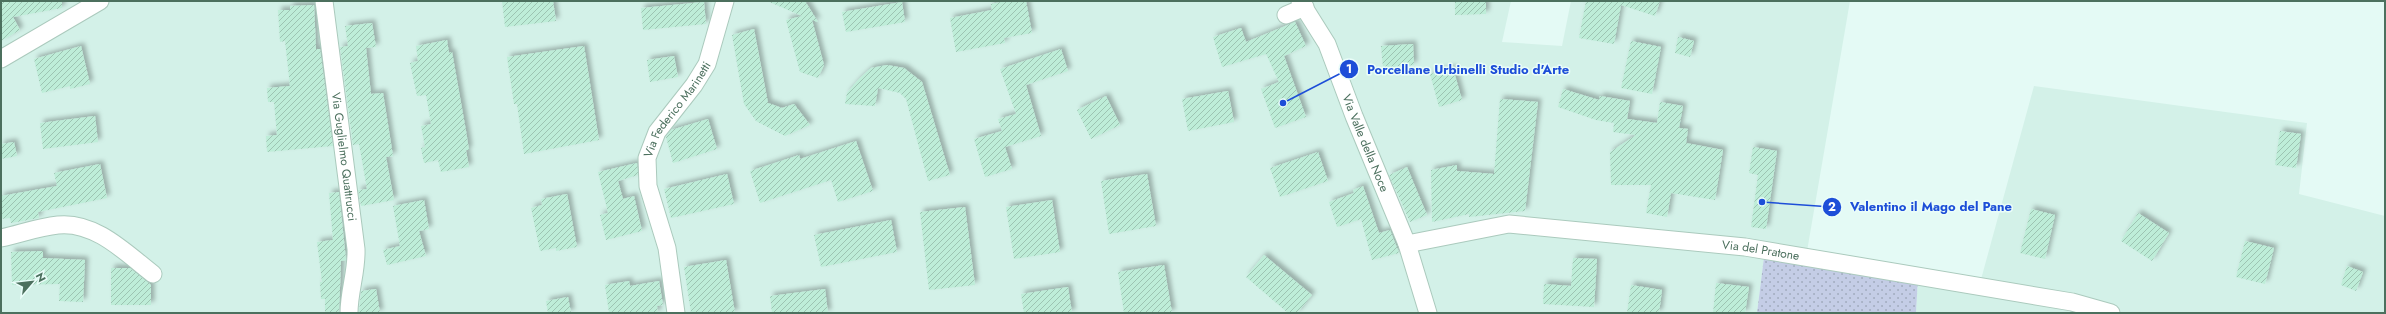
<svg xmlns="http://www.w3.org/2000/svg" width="2386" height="314" viewBox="0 0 2386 314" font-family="Jost,sans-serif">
<defs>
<pattern id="grass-dots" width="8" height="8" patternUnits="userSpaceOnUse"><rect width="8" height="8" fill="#c4cde6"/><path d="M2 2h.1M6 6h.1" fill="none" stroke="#a1abbe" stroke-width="1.8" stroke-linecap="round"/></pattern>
<pattern id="building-hatch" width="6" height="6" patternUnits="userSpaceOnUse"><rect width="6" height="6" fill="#beedd8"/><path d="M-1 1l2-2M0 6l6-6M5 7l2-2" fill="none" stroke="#9dc4b2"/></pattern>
<filter id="shadow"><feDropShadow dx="3.5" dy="-3.5" stdDeviation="2" flood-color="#0004"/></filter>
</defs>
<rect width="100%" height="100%" fill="#e4faf5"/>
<path fill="#d3f1e8" d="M1,1H1511L1502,42L1562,46L1571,1H1850L1806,257L1765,249L1757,313H1Z
M2034,86L2307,123L2299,194L2385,216V313H1916L1918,277L1980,283Z"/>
<path fill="url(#grass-dots)" d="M1765,249L1918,277L1916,313H1757Z"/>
<path fill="url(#building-hatch)" filter="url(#shadow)" d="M1,1H62V8L13,17L20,30L1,41Z
M502,1H553L556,21L505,27Z
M767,1H805L818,22L812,20L824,65L818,78L800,72L786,20L802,16Z
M1006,1H1026L1032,33L1004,38L1005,43L956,52L950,18L992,10L991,4Z
M1455,1H1486V14L1455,15Z
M1586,1H1660L1655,16L1621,5L1614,44L1579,38Z
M704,2L706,24L643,30L641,8Z
M902,2L905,22L846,32L842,12Z
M314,5L316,49H320L333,146L267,152L266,136L277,135L274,102H268L267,88L290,86L285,41L280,42L278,10H290V6Z
M1295,22L1306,46L1284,56L1306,117L1275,128L1261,89L1279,82L1266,54L1222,67L1213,37L1241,28L1246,42Z
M372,23L376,47L366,48L371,94L383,93L393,156L386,157L394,200L361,206L358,190L367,189L359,144L353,145L340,47L348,46L345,26Z
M754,29L768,103L782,108L794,104L810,125L785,136L756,121L744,104L732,35Z
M1678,37L1694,41L1690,57L1675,53Z
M447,40L449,53L452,52L466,131L469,150H466L469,167L441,172L438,160L424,163L421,148L425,147L421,126L431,124L426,95L417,96L410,63L418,61L416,46Z
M1631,41L1661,47L1652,94L1621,88Z
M1413,44L1414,65L1383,68L1381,46Z
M81,46L90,84L70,89V86L42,93L34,59Z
M584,46L599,140L524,154L517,104H514L507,57Z
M1061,49L1068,71L1026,85L1041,136L1005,147L1012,169L985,177L974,139L1002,131L998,119L1016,114L1000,69Z
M674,56L678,77L650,82L647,60Z
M887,65L904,68L922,82L950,175L928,181L906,99L900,93L878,88L875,106L845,104L847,93L859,79L871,68Z
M1453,68L1462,100L1439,107L1430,74Z
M1563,89L1599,100L1600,96L1630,101L1627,119L1657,123L1660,102L1683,106L1679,128L1688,129L1686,143L1723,150L1715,200L1671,193L1667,217L1646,213L1651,185H1611L1610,152L1636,135L1613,132L1614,123L1596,120L1558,107Z
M1228,91L1234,122L1188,131L1182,99Z
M1106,96L1120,125L1091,139L1077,110Z
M1500,99L1538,102L1525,211L1469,217V214L1432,222L1431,170L1457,165V171L1494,174Z
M95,116L98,142L43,149L40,123Z
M708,119L717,149L673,163L666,137L671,130Z
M2280,131L2301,134L2296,168L2275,165Z
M856,141L873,191L838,202L831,180L760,203L750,171L799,155L800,159Z
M14,142L17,156L1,159V144Z
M1753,147L1777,151L1766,229L1751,227L1758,175L1749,173Z
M1318,152L1328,181L1280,197L1270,168Z
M637,163L638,175L618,181L623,199L634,196L642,231L606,240L600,215L608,213L598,172Z
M100,164L107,198L38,212L39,218L11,223L10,218L1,219V196L57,186L54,173Z
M1407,167L1427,215L1410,222L1389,175Z
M727,174L734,204L671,218L664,189Z
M1147,174L1156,226L1109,234L1101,181Z
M1363,186L1379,233L1390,230L1399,253L1372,260L1361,219L1337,227L1329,202L1354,193L1353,190Z
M339,192L346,260L341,261L339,313H325V299H321L320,282H322L317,242L333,240L329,193Z
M567,194L577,247L556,251V248L540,251L531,208L542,205L541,199Z
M424,200L429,229L419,231L426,256L387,265L383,250L400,246L393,206Z
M1052,200L1060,252L1014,259L1006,207Z
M965,207L975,285L929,290L920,212Z
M2031,209L2055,215L2045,259L2020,253Z
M2138,213L2169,233L2152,261L2121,241Z
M891,220L897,252L821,267L814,235Z
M2245,241L2274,248L2265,284L2236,277Z
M43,251V258L85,260L83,302L59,301L60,284L12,285L11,252Z
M1264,255L1312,295L1297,313H1288L1246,277Z
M1573,258L1597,259L1594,307L1543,304L1544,284L1571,286Z
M726,260L735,313H691L684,267Z
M1164,265L1172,313H1124L1118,272Z
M2347,266L2363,272L2356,291L2341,285Z
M111,268H130L151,285V305H111Z
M629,281L630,286L659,281L663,305L657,306L658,313H609L605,285Z
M1716,283L1749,287L1745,313H1713Z
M1631,285L1662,290L1659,313H1627Z
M1068,287L1072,313H1024L1021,294Z
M376,289L380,313H359L361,291Z
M825,289L828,313H772L770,296Z
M568,297L571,313H548L546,301Z"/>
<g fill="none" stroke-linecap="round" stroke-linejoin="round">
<g stroke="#abcabd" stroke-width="19">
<g id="minor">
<path id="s1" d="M324,1L356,249C357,271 349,291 349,313"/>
<path id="s2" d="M1300,1L1327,44L1354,116L1407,244L1428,313"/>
<path d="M1286,15L1305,7"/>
<path d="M1,59L100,1"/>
<path d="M1,238C20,234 38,227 58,225C95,221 126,253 153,274"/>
<path id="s3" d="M1407,244L1509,224L1745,247L2072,302L2111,313"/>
<path id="s4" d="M676,313L667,248L648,186L647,158L657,132L694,85L707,64L725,1"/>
</g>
</g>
<use href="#minor" stroke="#fff" stroke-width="17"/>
</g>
<g text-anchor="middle" stroke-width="3" stroke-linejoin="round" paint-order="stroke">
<g font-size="12" fill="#4c705e" stroke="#eafdf9">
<text dy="4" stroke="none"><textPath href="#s4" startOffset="216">Via Federico Marinetti</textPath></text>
<text dy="4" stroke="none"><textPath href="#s2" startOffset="157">Via Valle della Noce</textPath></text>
<text dy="4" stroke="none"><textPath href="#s1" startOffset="157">Via Guglielmo Quattrucci</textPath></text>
<text dy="4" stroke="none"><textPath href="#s3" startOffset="357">Via del Pratone</textPath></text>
</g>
</g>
<path fill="none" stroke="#1d4ed8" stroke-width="1.5" d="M1283 103L1349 69M1762 202L1832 207"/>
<g fill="#1d4ed8" stroke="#eafdf9" stroke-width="1.5">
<circle cx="1283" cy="103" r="4"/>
<circle cx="1762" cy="202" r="4"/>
<circle cx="1349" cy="69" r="10"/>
<circle cx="1832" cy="207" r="10"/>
</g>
<g font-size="12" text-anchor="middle" font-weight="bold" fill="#fff">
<text x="1349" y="73">1</text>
<text x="1832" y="211">2</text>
</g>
<g font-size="13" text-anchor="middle" font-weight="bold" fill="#1d4ed8" stroke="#eafdf9" stroke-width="3" stroke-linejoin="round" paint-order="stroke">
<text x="1468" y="74">Porcellane Urbinelli Studio d'Arte</text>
<text x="1931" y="211">Valentino il Mago del Pane</text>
</g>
<rect width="2386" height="314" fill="none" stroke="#4c705e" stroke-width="4"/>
<g transform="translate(32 282) rotate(62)" stroke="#eafdf9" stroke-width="3" paint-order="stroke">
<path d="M0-3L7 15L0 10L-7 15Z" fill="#4c705e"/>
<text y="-6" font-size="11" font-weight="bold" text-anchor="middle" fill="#4c705e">N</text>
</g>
</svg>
